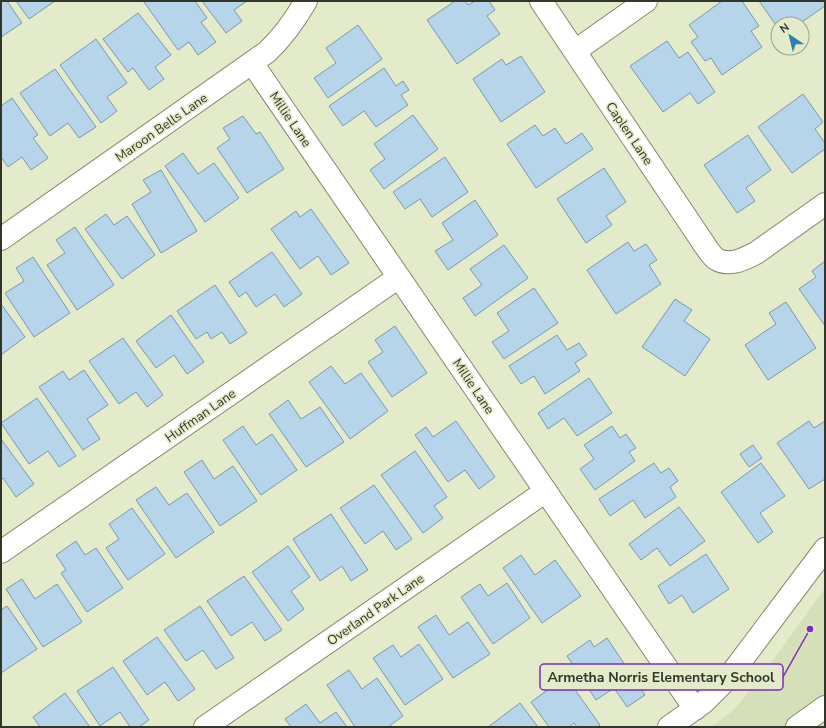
<svg xmlns="http://www.w3.org/2000/svg" width="826" height="728" viewBox="0 0 826 728" font-family="'Nunito Sans',sans-serif">
<rect width="100%" height="100%" fill="#e3ebca"/>
<path fill="#d6e0b8" d="M825,588V727H711L734,710L766,670Z"/>
<path fill="#b6d4ea" stroke="#7c98ad" d="M1,1H7L22,23L1,37Z
M16,1H55L29,19Z
M146,1H195L207,18L201,22L216,42L198,55L189,42L178,50L144,2Z
M202,1H247L234,10L242,21L226,33Z
M455,1H465L468,5L475,1H489L495,10L487,16L500,34L457,64L427,20Z
M722,1H742L759,26L751,31L762,47L722,75L711,58L705,61L691,42L698,37L689,25Z
M759,1H825V6L799,24H778V28Z
M138,13L171,55L155,67L164,79L149,90L133,68L128,72L103,39Z
M358,25L382,59L328,98L314,78L336,63L326,48Z
M96,39L127,83L107,97L117,111L101,123L60,65Z
M667,41L679,58L688,52L715,92L698,104L690,93L663,112L630,66Z
M521,56L545,92L501,122L473,79L502,59L506,65Z
M384,68L396,86L403,81L409,90L401,95L408,105L376,127L364,111L343,126L329,106Z
M55,69L96,127L79,138L68,123L50,136L20,93Z
M803,94L823,122L815,129L825,143V149L792,173L758,127Z
M12,98L38,135L33,138L48,158L31,170L22,157L8,167L1,157V106Z
M413,115L438,149L384,189L370,170L385,159L374,144Z
M243,116L256,134L260,132L284,169L247,193L217,148L230,139L223,128Z
M535,125L543,136L555,128L566,144L582,133L593,149L536,188L507,144Z
M748,135L771,170L746,188L755,201L737,213L704,165Z
M183,153L198,174L214,163L239,198L205,222L165,166Z
M445,157L468,192L432,217L420,199L405,209L393,192Z
M604,168L626,202L606,216L612,225L586,243L557,199Z
M161,170L197,231L161,253L132,204L151,192L143,180Z
M475,200L498,235L448,270L435,251L453,240L442,223Z
M311,209L349,263L331,275L318,256L300,269L271,229L296,211L300,217Z
M106,214L114,225L127,216L155,255L122,279L85,229Z
M75,227L114,285L77,310L47,265L65,253L56,240Z
M628,242L634,251L646,244L657,260L649,265L661,284L616,314L587,270Z
M504,245L528,278L475,316L463,298L482,285L470,269Z
M272,252L302,294L284,307L275,294L256,307L246,292L239,297L229,282Z
M33,257L70,313L34,337L5,293L24,281L16,268Z
M825,261V326L799,289L816,277L812,271Z
M215,285L247,333L230,344L222,332L211,339L207,332L196,339L177,311Z
M534,288L558,323L504,359L492,342L509,331L497,313Z
M675,299L692,310L684,321L710,339L685,376L642,347Z
M786,302L816,348L768,380L745,345L776,324L769,313Z
M1,304L25,337L1,355Z
M171,315L204,362L187,374L174,355L156,368L136,341Z
M395,326L427,373L392,397L368,362L383,352L375,340Z
M557,335L567,350L579,343L587,355L575,363L580,371L545,394L534,376L521,384L509,366Z
M123,338L163,395L147,407L136,392L119,404L89,361Z
M331,366L345,384L361,373L388,411L350,439L309,382Z
M84,370L108,405L87,419L100,439L83,450L39,387L63,371L69,380Z
M589,378L612,413L577,436L564,418L548,429L538,413Z
M37,398L76,456L59,467L48,451L29,464L1,423Z
M288,400L301,419L320,407L344,442L306,467L269,414Z
M456,421L495,477L479,489L465,470L448,482L415,435L426,427L433,437Z
M809,421L814,428L825,421V479L809,489L777,443Z
M243,426L256,445L272,434L297,470L261,495L223,440Z
M612,426L620,438L626,434L636,448L629,452L635,461L595,490L580,469L594,459L584,445Z
M1,439L34,484L16,497L3,478L1,480Z
M753,445L762,458L749,467L740,454Z
M415,451L447,497L434,506L443,518L423,533L381,475Z
M202,460L214,479L233,466L257,501L220,526L184,472Z
M654,463L661,473L669,468L678,481L670,487L676,497L645,518L633,500L610,516L599,499Z
M761,463L785,496L760,513L773,532L758,543L721,492Z
M374,485L412,539L396,550L383,531L365,544L340,508Z
M156,487L169,505L187,493L214,532L176,558L136,500Z
M679,507L705,541L670,566L657,548L641,560L629,544Z
M132,508L165,554L128,580L106,548L119,539L109,524Z
M331,514L368,570L351,581L342,566L320,581L293,539Z
M76,541L85,555L96,548L123,588L87,612L61,573L66,570L56,555Z
M288,546L310,577L291,591L304,609L288,621L252,572Z
M706,554L729,589L693,613L682,595L669,604L658,586Z
M521,555L535,575L555,560L581,596L542,623L503,568Z
M244,576L282,630L265,641L252,622L231,636L207,601Z
M22,579L35,599L57,584L82,622L43,647L6,589Z
M507,583L530,618L493,644L461,597L480,584L488,596Z
M7,606L37,649L1,673V610Z
M200,606L234,658L216,669L203,650L186,661L164,630Z
M436,615L449,635L468,622L490,654L453,678L418,627Z
M157,637L195,689L178,701L165,682L147,695L123,661Z
M607,638L645,695L627,707L614,688L596,700L567,656L590,640L594,647Z
M419,644L443,679L405,705L373,658L393,645L401,657Z
M113,667L149,720L139,727H130L120,712L100,726L77,691Z
M349,670L362,689L377,678L403,716L388,727H355L327,685Z
M566,677L600,725L597,727H577L574,723L569,727H549L531,702Z
M65,693L90,727H40L33,717Z
M520,703L538,727H488Z
M306,704L320,723L336,712L347,727H291L285,719Z"/>
<g fill="none" stroke-linecap="round" stroke-linejoin="round">
<g stroke="#838b6d" stroke-width="24">
<path id="minor" d="M541,1L706,247C709,251 712,256 716,259C730,267 744,259 756,253L825,204
M575,51L646,1
M252,63L695,709
M1,239L267,52C283,37 295,20 306,1
M1,552L399,277
M205,727L546,491
M669,727L704,702L728,678L825,549
M797,727L825,707"/>
</g>
<use href="#minor" stroke="#fff" stroke-width="22"/>
</g>
<g text-anchor="middle" stroke-width="3.5" stroke-linejoin="round" paint-order="stroke">
<g font-size="13" fill="#323629" stroke="#e3ebca">
<text transform="translate(291 119) rotate(56)" y="5">Millie Lane</text>
<text transform="translate(161 127) rotate(-35)" y="5">Maroon Bells Lane</text>
<text transform="translate(630 133) rotate(56)" y="5">Caplen Lane</text>
<text transform="translate(474 386) rotate(56)" y="5">Millie Lane</text>
<text transform="translate(200 415) rotate(-35)" y="5">Huffman Lane</text>
<text transform="translate(375 609) rotate(-35)" y="5">Overland Park Lane</text>
</g>
</g>
<path fill="none" stroke="#7b2cbf" stroke-width="1.5" d="M810 629L783 677"/>
<circle fill="#7b2cbf" stroke="#e3ebca" stroke-width="1.5" cx="810" cy="629" r="4"/>
<rect fill="#e3ebca" stroke="#7b2cbf" stroke-width="1.5" x="540" y="664" width="243" height="26" rx="4"/>
<g font-size="14" text-anchor="middle" font-weight="bold" fill="#323629">
<text x="661" y="682">Armetha Norris Elementary School</text>
</g>
<rect width="826" height="728" fill="none" stroke="#323629" stroke-width="4"/>
<g transform="translate(790 36) rotate(325)"><circle r="19" fill="#e3ebca" stroke="#9ca38a"/>
<path d="M0-3L7 15L0 10L-7 15Z" fill="#3180b2"/>
<text y="-6" font-size="11" font-weight="bold" text-anchor="middle" fill="#323629">N</text>
</g>
</svg>
